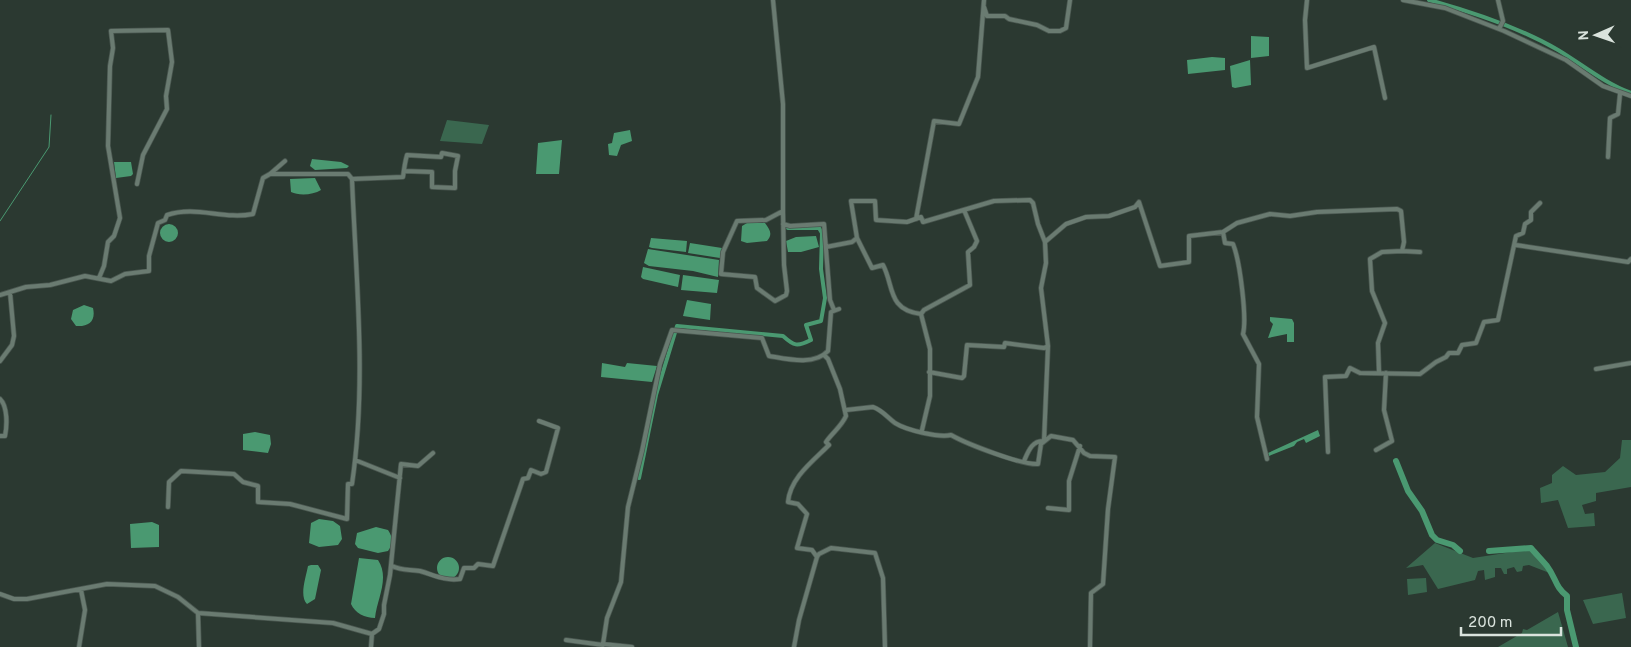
<svg xmlns="http://www.w3.org/2000/svg" width="1631" height="647" viewBox="0 0 1631 647" font-family="Overpass,sans-serif">
<rect width="100%" height="100%" fill="#2b3931"/>
<path fill="#3a674f" d="M447,120L489,125L482,144L440,141Z
M1622,440H1631V487L1596,493V501L1582,505L1585,514L1594,513L1595,526L1568,528L1558,500L1541,503L1540,488L1552,483V475L1563,466L1576,475L1605,472L1620,458Z
M1435,543L1473,558L1530,549L1552,574L1529,565L1523,566L1522,571L1517,572L1514,567L1507,569V574H1504L1501,568H1495V577L1485,580L1484,570L1478,571L1475,580L1438,589L1423,565L1406,568Z
M1426,578L1427,592L1408,595L1407,579Z
M1622,593L1626,618L1593,624L1583,600Z
M1558,612L1568,647H1498L1522,633L1523,629L1527,630Z"/>
<path fill="#4a9971" d="M1251,36L1269,37V56L1251,58Z
M1212,57L1225,58V70L1188,74L1187,60Z
M1250,60L1251,85L1235,88L1232,87L1230,66Z
M630,130L632,141L621,145L617,156L609,155L608,144L612,143L614,133Z
M562,140L559,174H536L538,143Z
M312,159L341,162L349,166L347,168L315,170L310,166Z
M114,162H131L133,174L131,176L116,178Z
M315,178L321,190C313,195 299,196 291,192L290,179Z
M747,223H765C770,230 773,234 767,241L747,243L741,241L742,226Z
M160 233a9 9 0 1 1 18 0a9 9 0 1 1-18 0Z
M816,236L819,247L801,252H788L786,241L796,237Z
M651,238L687,241L686,252L652,248L649,247Z
M690,243L722,248L720,258L688,253Z
M648,249L719,260L718,277L693,271L649,266L644,263Z
M643,267L680,275L678,287L643,279L641,277Z
M683,275L719,280L717,293L681,290Z
M687,300L711,304L710,320L683,316Z
M84,305L93,308C96,321 89,327 76,326L71,319L73,310Z
M1270,317L1292,319L1294,323V342H1287V334L1268,338L1273,324L1270,321Z
M602,363L625,367L627,363L657,366L652,382L601,377Z
M1318,430L1320,436L1306,443L1304,439L1297,442L1294,446L1269,456L1268,453Z
M255,432L270,435L271,444L268,453L243,450V434Z
M319,519L333,521L340,526L342,539L338,545L319,547L309,543L311,523Z
M152,522L159,525V547L131,548L130,524Z
M376,527L388,530C393,537 393,544 388,551L378,553L358,548L355,544L357,533Z
M437 568a11 11 0 1 1 22 0a11 11 0 1 1-22 0Z
M359,558L378,560C390,578 377,599 375,618C365,618 355,613 351,604Z
M311,565H318L321,570L315,599L307,604C299,596 306,577 308,566Z"/>
<g fill="none" stroke-linecap="round" stroke-linejoin="round">
<path stroke="#4a9971" stroke-width="1" d="M0,221L49,147L51,115"/>
<path stroke="#4a9971" stroke-width="4" d="M1429,0C1469,11 1522,29 1558,50C1583,65 1604,83 1631,93
M639,478L656,395L677,326L783,336C794,346 797,347 811,340L806,325L821,321L825,298L821,269L822,233L819,228H788"/>
<path stroke="#4a9971" stroke-width="6" d="M1396,461L1408,491L1422,511L1432,535L1437,540L1453,545L1460,551
M1489,551L1531,548C1536,554 1542,560 1547,566C1556,578 1555,587 1567,596V610L1576,647"/>
<g stroke="#4a5750" stroke-width="5.5">
<path id="street" d="M773,0L783,104V211L784,265L787,291L786,295L775,301L757,288L755,277L721,274L723,252L737,221L766,220L783,211
M1307,0L1305,20L1307,68L1374,47L1385,98
M1403,0L1445,8L1504,31L1566,60L1603,86L1631,96
M1498,0L1503,21L1499,29
M984,7L987,16H1005L1009,19L1037,25L1049,31H1060L1066,28L1070,0
M1608,157L1610,118L1618,114L1620,94
M270,174L285,161
M352,179L403,177C404,169 405,162 407,155L441,157L442,153L458,156L455,171V188L432,187V172L404,171
M916,219L934,121L959,124L978,77L984,0
M783,224L790,226L824,224L830,300L834,310
M1223,232L1225,243L1233,244C1240,261 1247,318 1243,334L1259,364L1257,417L1267,459
M1045,242L1066,224L1086,217L1109,216L1135,207L1139,202L1160,266L1189,262V236L1223,232L1237,223L1270,214L1290,216L1317,212L1397,209L1401,211L1404,242L1402,251L1382,252L1370,259L1372,291L1385,323L1378,343L1379,372
M1516,245L1628,262L1631,259
M826,247L852,242L857,238
M1402,251L1420,252
M99,278L104,266L108,242L114,236L120,218L108,146L110,66L113,48L111,31L168,30L172,62L166,96L167,109L143,155L137,184
M0,295L26,287L50,285L85,276L111,281L125,274L149,271V256L158,223L165,220L167,215C196,205 223,220 253,214L263,178L270,174H348L352,179C356,280 367,383 352,484H348L347,519L290,504L258,502V486L243,482L234,474L181,471L169,482L168,507
M921,314L924,310L970,285L968,252L974,247L977,241L964,210
M0,361L12,345L14,336L10,292
M1596,369L1631,363
M929,372L962,378L964,376L967,345L1004,347L1005,343L1044,348L1048,346
M0,399C8,407 7,426 5,436H0
M846,410L873,407C882,410 887,417 895,423C906,430 939,438 951,435C967,444 1021,465 1038,464L1041,444L1051,436L1073,440L1084,453L1090,456L1115,457L1108,509L1103,584L1091,593L1090,647
M922,430L930,396V349L921,314C887,310 894,285 883,265L872,268L857,238L851,201H875L876,220L907,222L921,217L923,222L994,201L1030,200L1033,203L1038,224L1045,242L1046,263L1041,288L1048,346L1044,441C1032,440 1028,452 1024,461
M1376,450L1392,441L1384,410L1386,373
M1328,452L1325,377L1346,376L1350,368L1360,373L1420,374L1436,362L1446,357L1449,353H1458L1462,345L1476,343L1484,322L1498,320L1516,236L1523,233L1525,224L1531,220V212L1540,203
M355,460L400,478
M1048,508L1069,510V481L1080,446
M817,557L812,550L797,548L807,514L798,504L788,502C790,478 813,461 829,445L826,442C832,433 841,427 846,416L840,389L828,359L824,355
M392,566C402,571 410,569 420,571C434,575 444,581 460,579L464,568H474L478,564L493,566L523,479L528,478L531,470L541,474L546,472L558,428L539,421
M0,594L14,599H27L107,584L155,586L178,597L198,613L333,623L372,634L371,647
M198,613L199,647
M372,634L379,629L384,614V605L390,575L401,464L418,466L433,453
M566,640L603,645
M79,647L85,610L81,590
M632,647L603,644L607,618L621,582L628,507L642,451L660,364L672,330L762,338L769,356C787,359 814,366 828,351L831,312L839,309
M794,647L799,620L817,557L819,554L831,548L875,553L883,578L885,647"/>
</g>
<use href="#street" stroke="#6a7b71" stroke-width="4"/>
</g>
<g transform="translate(1596 35) rotate(268)" stroke="#2b3931" stroke-width="4" paint-order="stroke">
<path d="M0-4L9 19L0 12L-9 19Z" fill="#dae3dd"/>
<text y="-8" font-size="14" font-weight="bold" text-anchor="middle" fill="#dae3dd">N</text>
</g>
<path d="M1461 627v8h100v-8" fill="none" stroke="#dae3dd" stroke-width="2.5"/>
<text x="1468" y="627" font-size="15" fill="#dae3dd" stroke="#2b3931" stroke-width="4" paint-order="stroke">200 m</text>
</svg>
